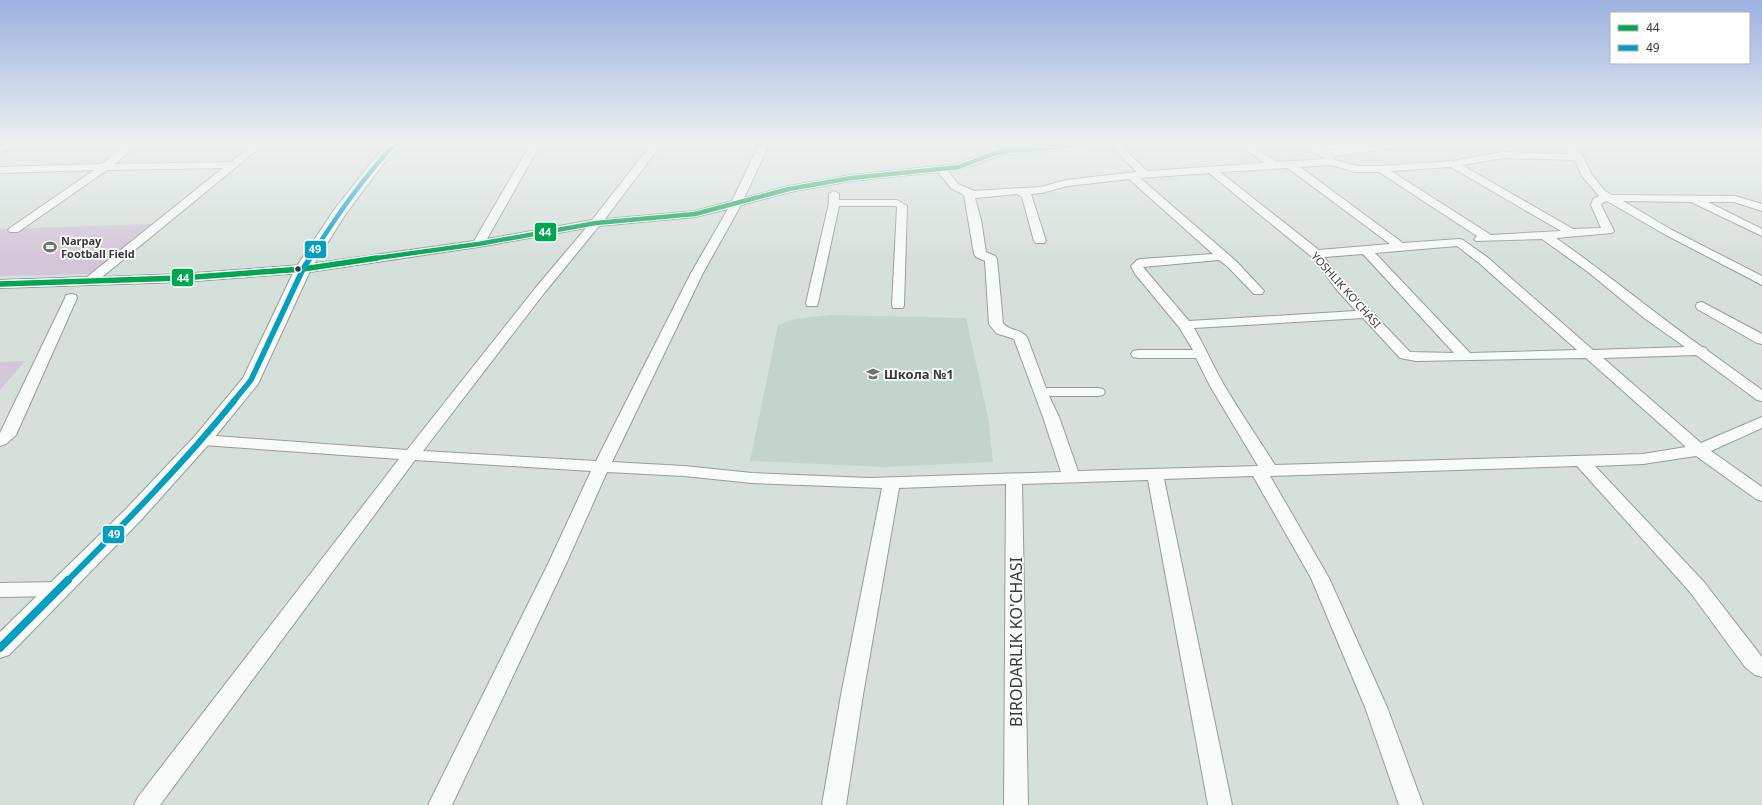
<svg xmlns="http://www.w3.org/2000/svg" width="1762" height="805" viewBox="0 0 1762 805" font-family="'Noto Sans',sans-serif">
<rect width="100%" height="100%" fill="#d6e0db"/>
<path fill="#c3d4cd" d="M831,315L966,318L989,422L993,462L885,467L750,461L778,325L795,319Z"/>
<path fill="#d3c6d9" d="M152,224L91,274L0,276V229Z
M25,361L0,390V362Z"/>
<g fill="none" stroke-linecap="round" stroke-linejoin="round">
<g stroke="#969d9a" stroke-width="2">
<path id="minor" d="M3,145H15L0,153V146Z
M125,145H136L115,164L231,162L252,145H263L102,277L181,274L303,265L474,241L530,145H540L487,239L592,220L651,145H661L605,219L695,211L732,201L759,145H769L744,198L789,186L851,175L957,164L990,152L1008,148L1049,145H1090L1085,148L1008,154C987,158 969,169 948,171L958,184L974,191L1041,187L1066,180L1137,172L1110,145H1120L1147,171L1265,163L1239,145H1250L1277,162L1325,159L1305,145H1317L1327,151L1373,145H1399L1394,148L1333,156L1335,160L1356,166H1381L1453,161L1503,152L1569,154L1560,145H1571L1582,155L1592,175L1605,191L1612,195L1735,196L1762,204V211L1734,202H1708L1762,229V236L1691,202L1623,201L1672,230L1762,276V285L1664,234L1607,201L1602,203L1601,205L1614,231L1612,233L1556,238C1606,273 1653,312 1702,347L1706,348L1708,351L1762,390V401L1757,400L1696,355L1603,358L1701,443L1762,417V428L1711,451L1762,487V501L1756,499L1696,456L1643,464L1595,466L1704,582L1762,657V677L1755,675L1745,667L1690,592L1577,466L1270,476L1329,578L1387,707L1423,805H1399L1365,707L1311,578L1253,476L1164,479L1232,805H1208L1148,480L1022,484L1028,805H1004L1006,484L899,488L863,695L846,805H822L841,695L882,488L752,483L684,476L607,472L566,564L452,805H428L548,564L591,471L415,460L160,805H134L138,797L399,459L202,445L196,443L194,440L196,437L202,435L407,450L537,286L586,228L478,247L303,273L181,282L0,288V280L87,277L223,168L107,170L18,232H10L8,230L10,228L94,170L0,173V167L102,164ZM1503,158L1575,160L1582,176L1599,196L1593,199L1591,205L1601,228L1573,229L1462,165ZM1331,165L1355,172H1379L1477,236L1474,239L1476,241L1542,239L1588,272L1644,318L1685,347L1593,350L1487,257L1463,240L1459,239L1403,243L1300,167ZM1451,167L1561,231L1491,235L1391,171ZM1288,168L1390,244L1319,250L1220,172ZM938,172L951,188L964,195L974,254L976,257L985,261L989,324L996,333L1014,339L1043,417L1061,472L869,478L752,473L684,466L612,462L703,273L741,205L790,192L851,181ZM1209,173L1312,257L1337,290L1356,311L1189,321L1143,267L1219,260L1228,267L1254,294H1262L1264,291L1236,261L1140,178ZM1129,179L1213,254L1141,259L1137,260L1131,266L1135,274L1179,327L1193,350H1138L1133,351L1131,354L1133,357L1138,358H1196L1210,386L1258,466L1078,471L1059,417L1049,396H1098L1103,395L1105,392L1103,389L1098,388H1046L1027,337C1021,329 1009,331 1003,323L997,259L995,256L986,252L981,220L975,198L1017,194L1022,197L1034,241L1036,243H1044L1046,241L1031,194L1042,193L1067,186ZM728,209L691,273L596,461L423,451L545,292L599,226L695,217ZM1457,246L1479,263L1577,350L1470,353L1375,253ZM1363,254L1454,353L1410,352L1345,284L1324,257ZM1363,318L1400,358L1416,361L1586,358L1686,447L1643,454L1275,465C1258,438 1240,412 1224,385C1213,366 1205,347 1194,328Z
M834,191L839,194V200H897L907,206L904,305L903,308H893L892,305L897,207L895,206H839L818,303L817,306H807L806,303L829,203V194Z
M71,294L76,295L77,298L16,435L6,444L0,446V433L65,298L66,295Z
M1702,302L1762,334V344L1757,343L1697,309L1696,306L1697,303Z
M58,582L65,584L67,589L65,594L58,596L0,597V583Z"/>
</g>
<g stroke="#969d9a" stroke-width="2">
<path id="major" d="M387,145H400L383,164L345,215L311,269L258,384L209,444L142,519L9,655L0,658V632L126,509L195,436L243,378L295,269L334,210L375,158Z"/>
</g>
<use href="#minor" fill="#f9fafa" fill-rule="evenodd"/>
<use href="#major" fill="#f9fafa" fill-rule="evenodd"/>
<g stroke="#fff" stroke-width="6">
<path id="bus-1-far1" d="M370,259L478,244L596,223L695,214L789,189L851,178L959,167L993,154L1008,151L1085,145"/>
</g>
<g stroke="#fff" stroke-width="8">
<path id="bus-1" d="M0,284L181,278L303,269L377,258"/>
</g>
<g stroke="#fff" stroke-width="6">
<path id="bus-2-far3" d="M309,259C335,219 361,180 394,145"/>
</g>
<g stroke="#fff" stroke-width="8">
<path id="bus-2-far2" d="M233,402L251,380L303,269L310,258"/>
</g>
<g stroke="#fff" stroke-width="10">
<path id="bus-2-far1" d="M67,581C125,523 182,465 234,401"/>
</g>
<g stroke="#fff" stroke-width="12">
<path id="bus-2" d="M0,648L68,580"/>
</g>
<use href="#bus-1-far1" stroke="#00a651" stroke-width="4.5"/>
<use href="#bus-1" stroke="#00a651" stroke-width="5.5"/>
<use href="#bus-2-far3" stroke="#059ebf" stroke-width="4.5"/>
<use href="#bus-2-far2" stroke="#059ebf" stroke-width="5.5"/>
<use href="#bus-2-far1" stroke="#059ebf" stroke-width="6"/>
<use href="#bus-2" stroke="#059ebf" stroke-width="8"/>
</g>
<linearGradient id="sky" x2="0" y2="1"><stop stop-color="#9db1e1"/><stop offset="0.56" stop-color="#edf1ef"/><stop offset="1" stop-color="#edf1ef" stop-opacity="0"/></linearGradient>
<rect width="1762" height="258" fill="url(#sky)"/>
<defs>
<g id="stadium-bare" transform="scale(1.08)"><path d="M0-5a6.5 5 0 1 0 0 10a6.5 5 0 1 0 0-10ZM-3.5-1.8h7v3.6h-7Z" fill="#6d7571" stroke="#fff" stroke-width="2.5" paint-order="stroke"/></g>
<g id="school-bare" transform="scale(1.08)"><path d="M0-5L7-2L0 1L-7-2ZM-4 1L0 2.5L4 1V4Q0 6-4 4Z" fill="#6d7571" stroke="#fff" stroke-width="2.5" paint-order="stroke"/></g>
</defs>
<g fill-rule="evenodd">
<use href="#stadium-bare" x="50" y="247"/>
<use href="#school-bare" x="873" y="374"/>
</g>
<circle fill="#353b38" stroke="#fff" stroke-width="1.5" cx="298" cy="269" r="3.5"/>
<g text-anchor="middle" stroke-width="3.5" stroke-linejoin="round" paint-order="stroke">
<g font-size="11" font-weight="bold" fill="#353b38" stroke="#fff" text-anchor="start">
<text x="61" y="245">Narpay<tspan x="61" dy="13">Football Field</tspan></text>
</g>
<g font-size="11" fill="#353b38" stroke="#fff">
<text transform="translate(1346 290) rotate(48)" y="4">YOSHLIK KO'CHASI</text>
</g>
<g font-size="13" font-weight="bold" fill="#353b38" stroke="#fff" text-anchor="start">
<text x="884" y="379">Школа №1</text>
</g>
<g font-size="16" fill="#353b38" stroke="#fff">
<text transform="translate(1016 642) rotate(-90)" y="6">BIRODARLIK KO'CHASI</text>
</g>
</g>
<g stroke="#fff" stroke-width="1.5">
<rect x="534" y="222" width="23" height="20" rx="4" fill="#00a651"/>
<rect x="304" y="240" width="23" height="19" rx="4" fill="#059ebf"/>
<rect x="171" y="268" width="23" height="19" rx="4" fill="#00a651"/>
<rect x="102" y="525" width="23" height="19" rx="4" fill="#059ebf"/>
</g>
<g font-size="11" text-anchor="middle" font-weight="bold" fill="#fff">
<text x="545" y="236">44</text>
<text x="315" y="253">49</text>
<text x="183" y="282">44</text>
<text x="114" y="538">49</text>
</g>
<rect x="1610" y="12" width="140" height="52" fill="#ffffff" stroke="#aeb1af"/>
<rect x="1618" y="25" width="20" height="6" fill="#00a651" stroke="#aeb1af"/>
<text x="1646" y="32" font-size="12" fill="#353b38">44</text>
<rect x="1618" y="45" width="20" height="6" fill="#059ebf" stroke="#aeb1af"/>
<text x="1646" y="52" font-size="12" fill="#353b38">49</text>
</svg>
